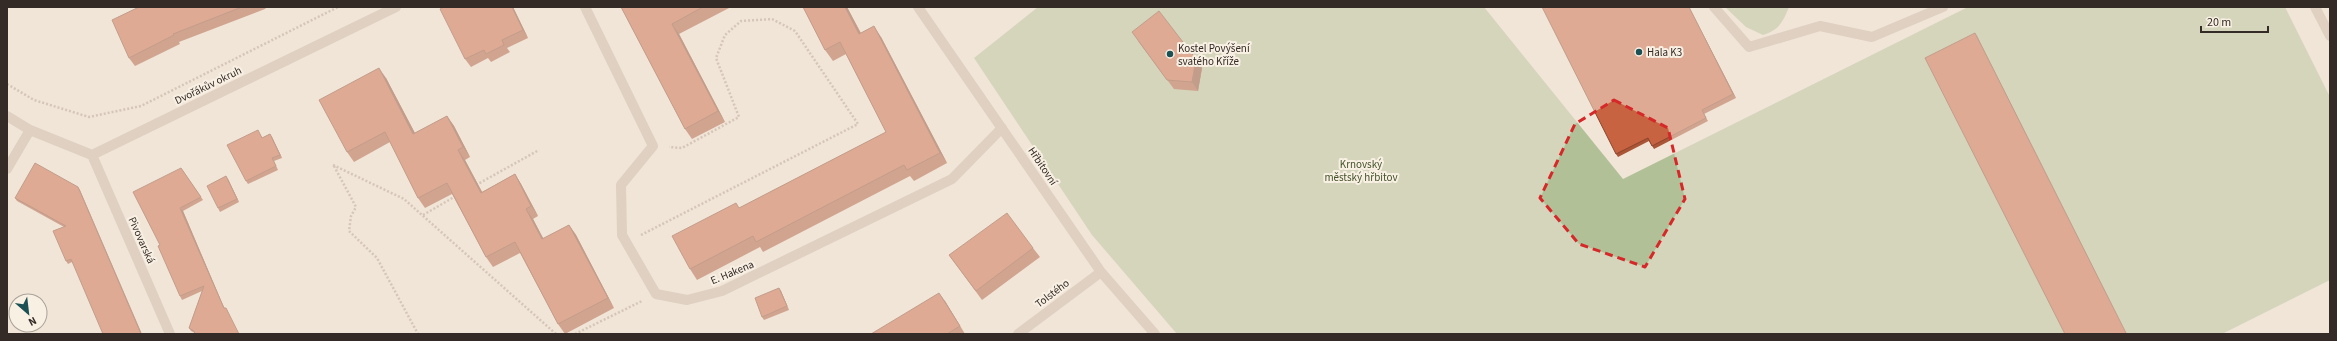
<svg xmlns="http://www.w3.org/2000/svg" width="2337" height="341" viewBox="0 0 2337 341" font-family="'Source Sans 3',sans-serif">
<rect width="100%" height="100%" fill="#f1e5d8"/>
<path fill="#b2c098" d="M1038,7H1484L1623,179L1968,7H2285L2330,97V280L2222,334H1177L1092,235L974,58Z
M1725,7H1789C1783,22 1779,30 1763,35L1746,27Z"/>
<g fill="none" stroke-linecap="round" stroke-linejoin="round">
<path stroke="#b49f8e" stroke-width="2.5" stroke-dasharray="2 2" stroke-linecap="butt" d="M7,84L34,100L89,117L141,106L338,7
M333,165L404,199L556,334
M334,166L356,207L351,216L349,231L377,258L418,334
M476,185L539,150
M423,215L456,196
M641,235L858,124L795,31L772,19L741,21L725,35L716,58L739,117L682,148L669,147
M575,334L642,301"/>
<path stroke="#c9b5a4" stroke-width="10" d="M585,7L653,146L621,185L622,235L656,294L687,300L722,291L952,179L1002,128
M918,7L1101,272L1155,334
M1714,7L1749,47L1820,26L1872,37L1943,7
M2315,7L2330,36
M7,116L30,130L92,155L396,7
M92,155L170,334
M7,169L30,130
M1018,334L1101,272"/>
</g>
<path fill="#ab5537" d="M139,7H267L265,9L179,42L180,44L135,66L129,58Z
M444,7H513L528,38L507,48L510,52L491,62L488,58L471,67L465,59Z
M621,7H731L679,34L725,122L692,139L685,129Z
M803,7H847L861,33L881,37L947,163L914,181L910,176L763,252L760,247L697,280L690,269L740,208L886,132L846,54L833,61L825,50Z
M1689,7L1736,98L1704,114L1708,121L1654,149L1649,141L1618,157L1616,154Z
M1138,41L1202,68L1198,91L1174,89Z
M386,78L415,133L447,116L454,126L470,157L465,160L482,192L515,174L521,184L538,216L533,219L543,239L569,225L576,235L614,308L565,334L558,324L520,253L493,267L486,257L452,194L425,208L418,198L390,142L354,162L347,152Z
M260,134L262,138L270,134L272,137L282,158L274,161L278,170L248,184L246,181Z
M181,168L203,200L183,211L224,308L228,311L195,333L191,331L189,328L202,291L182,300L180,296Z
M228,179L239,202L220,212L218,208Z
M80,190L72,262L68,264L66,261L64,227L17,201L15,198Z
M1033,248L1040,257L982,300L949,255Z
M779,288L781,291L789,310L764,320L762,317Z
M945,301L965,334H871L877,331Z"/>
<path fill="#8b452d" d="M512,7H513L528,38L523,30Z
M845,7H847L866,44L859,34Z
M1689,7L1736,98L1733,94Z
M672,24L679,34L725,122L718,111Z
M874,26L881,37L947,163L940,153Z
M1975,33L1977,36L2127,334Z
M1196,59L1202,68L1198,91L1192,82Z
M379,68L386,78L420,143L413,134Z
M447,116L454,126L470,157L463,147Z
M270,134L272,137L282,158L280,155Z
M458,150L465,160L488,203L481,193Z
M515,174L521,184L538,216L531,206Z
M226,176L228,179L239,202L237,199Z
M78,187L80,190L142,334H141Z
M180,208L183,211L226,312L224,308Z
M526,209L533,219L549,249L542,239Z
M569,225L576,235L614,308L608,298Z
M779,288L781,291L789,310L787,306Z
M939,293L945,301L965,334L960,326Z"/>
<path fill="#c76340" stroke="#8b452d" d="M139,7H242L173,34L174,35L129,58L112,20Z
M444,7H512L523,30L502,40L504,45L486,54L484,50L465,59L440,9Z
M621,7H703L672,24L718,111L685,129Z
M803,7H845L859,34L874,26L940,153L907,170L904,165L756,242L753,236L690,269L672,236L736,203L739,208L886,132L840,42L825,50Z
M1542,7H1689L1733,94L1702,110L1706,118L1652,146L1648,138L1616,154Z
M1159,11L1196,59L1192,82L1167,80L1132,32Z
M1975,33L2126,333L2124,334H2065L1925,58Z
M379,68L413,134L447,116L463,147L458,150L481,193L515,174L531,206L526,209L542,239L569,225L608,298L558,324L515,242L486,257L447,183L418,198L385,132L347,152L319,100Z
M258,130L262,138L270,134L280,155L272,158L276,166L246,181L227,145Z
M35,163L78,187L141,334H103L71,259L66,261L53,231L66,226L15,198Z
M181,168L201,197L180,208L224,308H226L239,334H195L194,331L189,328L204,286L180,296L158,246L160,245L133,192Z
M226,176L237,199L218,208L207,186Z
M1007,213L1033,248L976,291L949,255Z
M779,288L787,306L762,317L755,298Z
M939,293L960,326L947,334H871Z"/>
<path d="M0 0H2337V341H0ZM1614,100L1668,128L1685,199L1645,267L1579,244L1540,198L1575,124Z" fill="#f1e5d8" fill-opacity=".55" fill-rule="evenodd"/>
<path fill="none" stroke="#d62828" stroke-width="3" stroke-dasharray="8 5" stroke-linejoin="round" d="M1614,100L1668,128L1685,199L1645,267L1579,244L1540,198L1575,124Z"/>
<g fill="#1b5055" stroke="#f9f0e4" stroke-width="1.5">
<circle cx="1639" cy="52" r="4"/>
<circle cx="1170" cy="54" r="4"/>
</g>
<g text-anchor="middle" stroke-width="4" stroke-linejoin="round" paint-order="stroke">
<g font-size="11" fill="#342a26" stroke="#f9f0e4" text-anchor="start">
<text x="1178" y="52">Kostel Povýšení<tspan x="1178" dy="13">svatého Kříže</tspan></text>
<text x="1647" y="56">Hala K3</text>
</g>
<g font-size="11" fill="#342a26" stroke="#f9f0e4">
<text transform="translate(208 85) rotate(-26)" y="4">Dvořákův okruh</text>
<text transform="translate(1043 166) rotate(56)" y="4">Hřbitovní</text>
<text transform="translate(142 240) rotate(66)" y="4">Pivovarská</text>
<text transform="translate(732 272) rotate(-23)" y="4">E. Hakena</text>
<text transform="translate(1052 293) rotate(-37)" y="4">Tolstého</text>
</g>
<g font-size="11" fill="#425229" stroke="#f9f0e4">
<text x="1361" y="168">Krnovský<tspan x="1361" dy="13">městský hřbitov</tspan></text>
</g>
</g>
<rect width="2337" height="341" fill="none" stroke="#342a26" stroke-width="16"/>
<g transform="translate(28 313) rotate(152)"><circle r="19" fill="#f9f0e4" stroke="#aaa198"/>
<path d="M0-3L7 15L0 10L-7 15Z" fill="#1b5055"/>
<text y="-6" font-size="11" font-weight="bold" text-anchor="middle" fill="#342a26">N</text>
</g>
<path d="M2201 26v6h67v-6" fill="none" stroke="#342a26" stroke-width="2"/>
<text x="2207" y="26" font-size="12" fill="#342a26" stroke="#f9f0e4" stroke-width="3" paint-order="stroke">20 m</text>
</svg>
